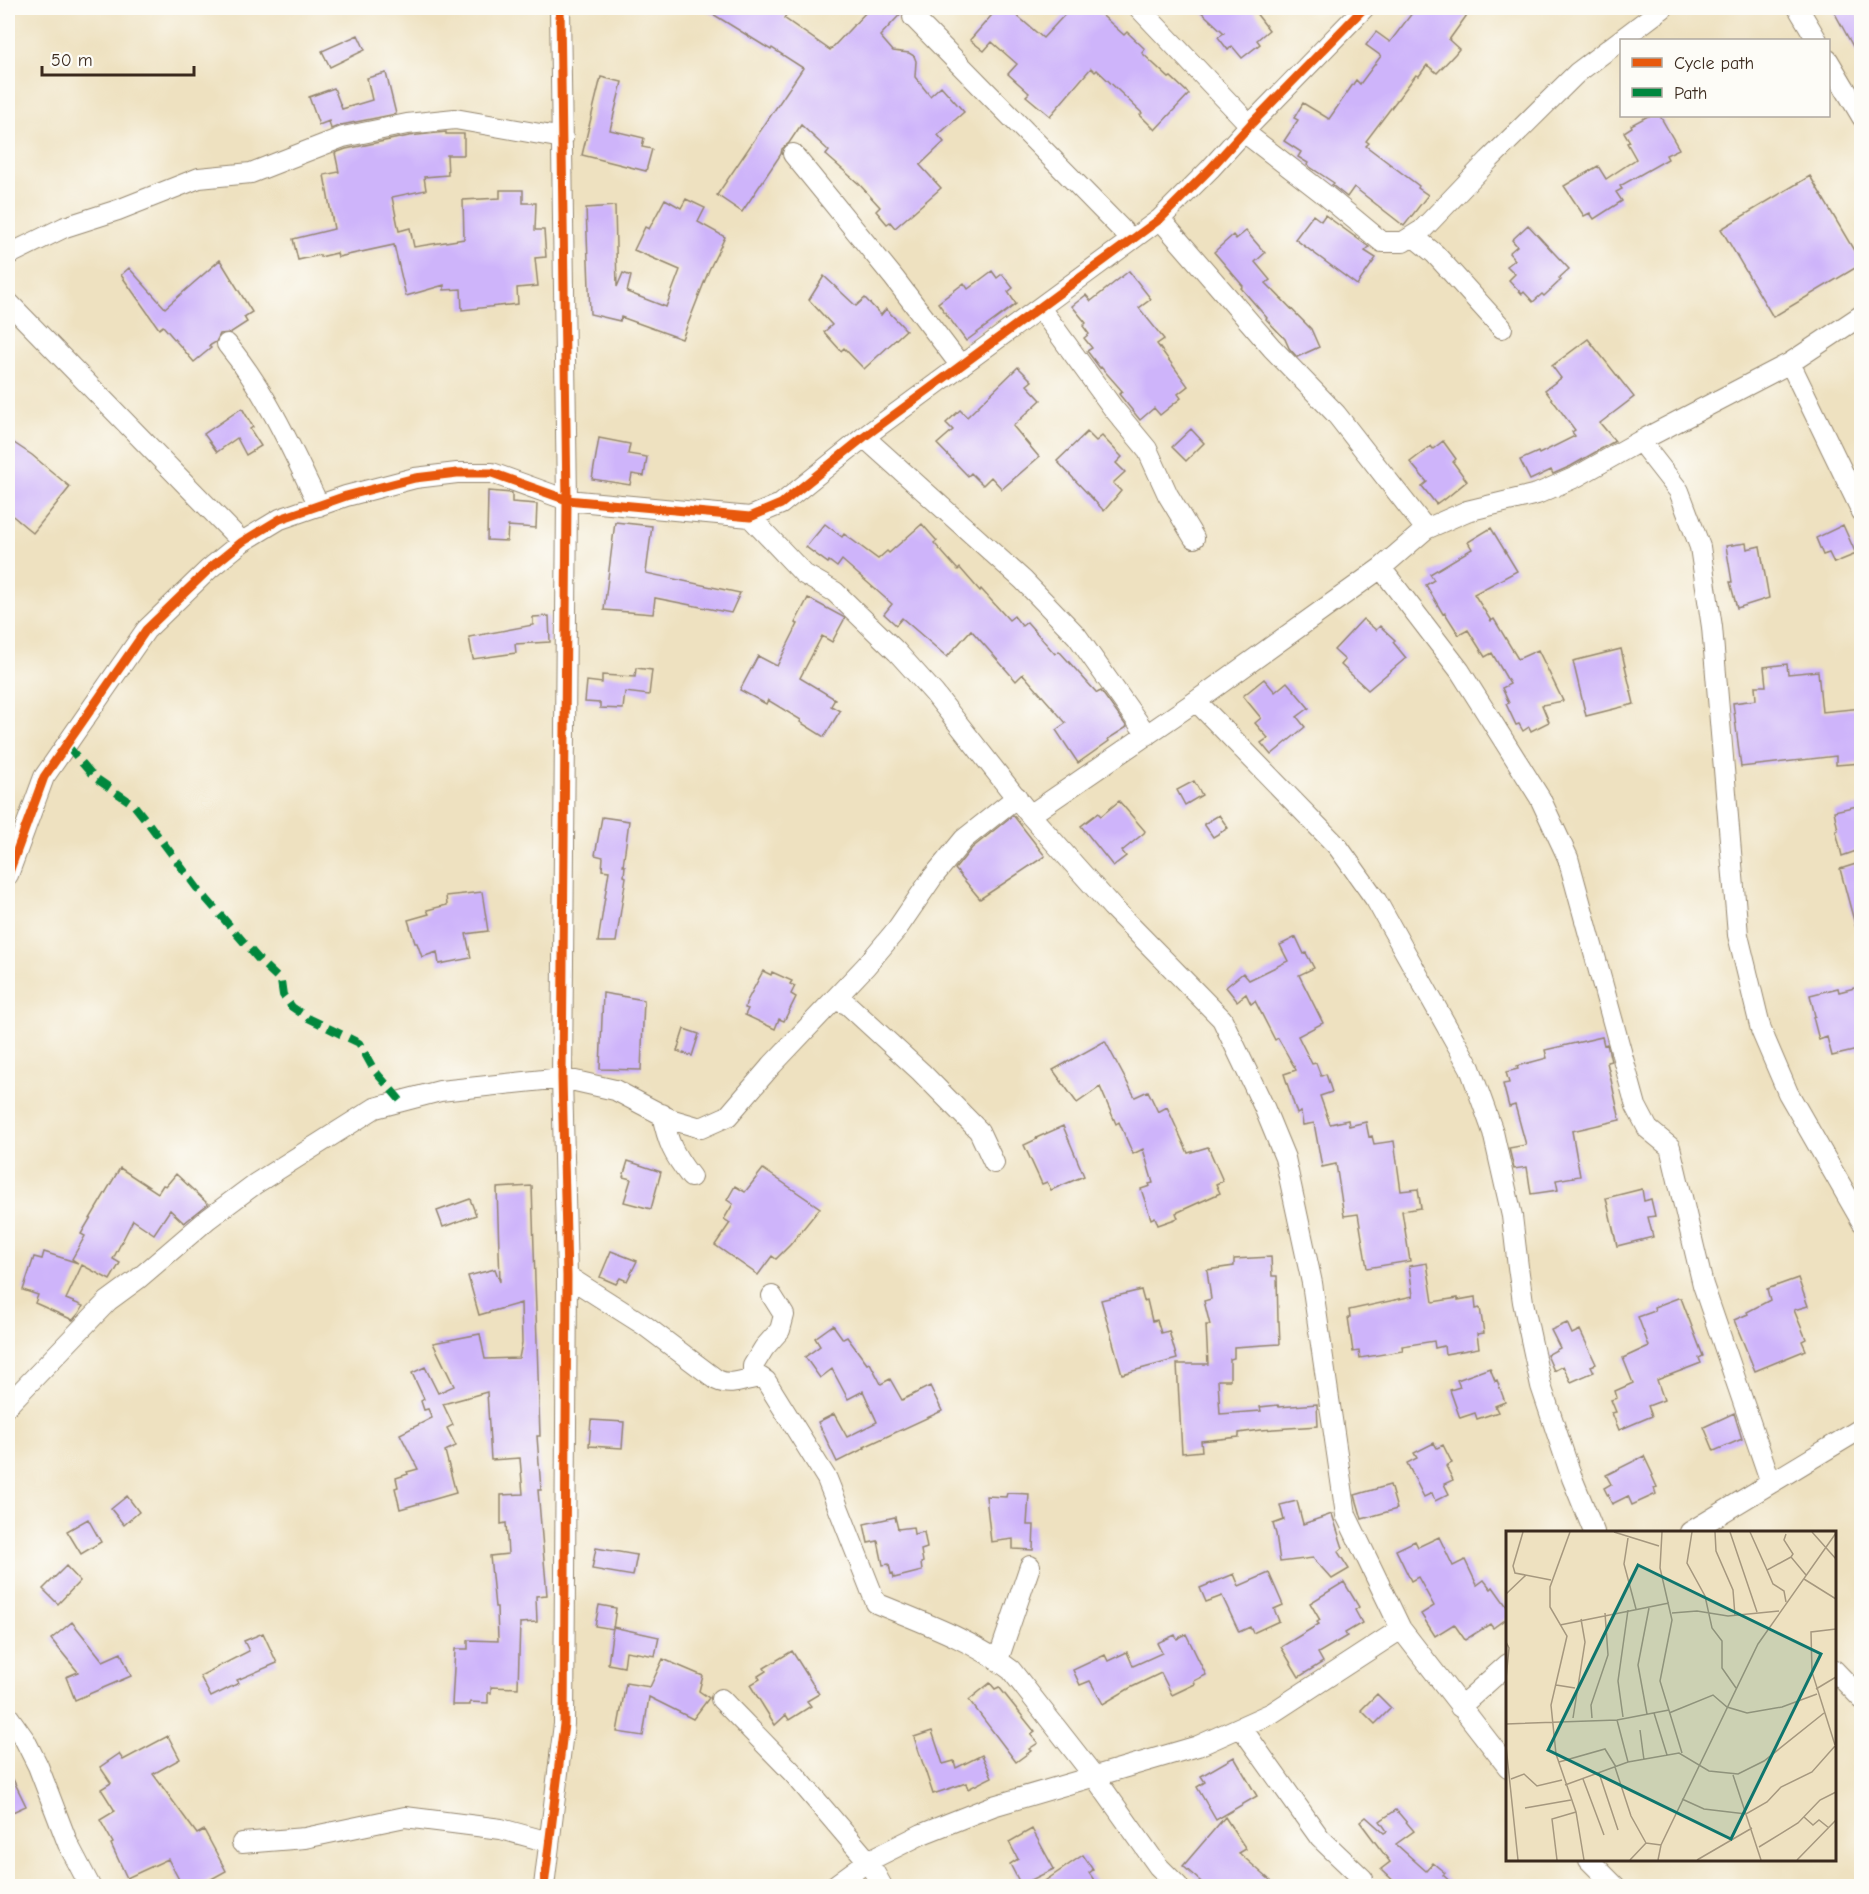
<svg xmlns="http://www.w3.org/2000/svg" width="1869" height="1894" viewBox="0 0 1869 1894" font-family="'Comic Neue',sans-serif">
<rect width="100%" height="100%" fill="#fdfcf7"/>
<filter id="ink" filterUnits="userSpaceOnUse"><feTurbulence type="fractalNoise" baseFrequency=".0167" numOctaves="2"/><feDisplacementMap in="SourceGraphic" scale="12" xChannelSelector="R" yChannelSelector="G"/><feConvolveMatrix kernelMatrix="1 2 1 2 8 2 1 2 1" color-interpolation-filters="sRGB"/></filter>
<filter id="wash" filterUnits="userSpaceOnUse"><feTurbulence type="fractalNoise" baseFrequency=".008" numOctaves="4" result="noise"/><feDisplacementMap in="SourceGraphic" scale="24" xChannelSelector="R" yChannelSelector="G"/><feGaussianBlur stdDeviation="1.35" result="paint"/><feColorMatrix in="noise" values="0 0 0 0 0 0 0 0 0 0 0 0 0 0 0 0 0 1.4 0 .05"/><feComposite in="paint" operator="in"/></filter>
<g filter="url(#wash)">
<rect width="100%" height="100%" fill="#eee1c0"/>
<g id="blocks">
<path fill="#ceb4fa" d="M703,8H791L784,18L830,50L870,8H906L880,36L893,51L909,53L914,56L916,61L915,77L930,96L941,86L964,112L938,135L944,142L920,165L941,188L895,228L890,222L887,224L876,211L880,207L859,184L826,155L829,151L801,125L789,143L782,149L781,154L742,212L717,195L803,68L772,48L771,50Z
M998,8H1008L1043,38L1071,8H1094L1124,35L1127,32L1145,49L1142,53L1169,78L1171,77L1189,94L1155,130L1140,115L1142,113L1097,70L1095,72L1091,68L1050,116L1026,96L1029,93L1008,74L1017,64L992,42L984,51L970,40Z
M1197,8H1252L1269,30L1257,40L1260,44L1242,58L1232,46L1228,50L1218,37L1224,33Z
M1416,8H1472L1449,40L1459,49L1455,54L1437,73L1427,65L1419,76L1416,75L1366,141L1369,143L1366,146L1419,186L1418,188L1428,195L1404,226L1354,187L1347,197L1332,185L1334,183L1307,165L1308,163L1298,157L1301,152L1284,141L1298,120L1294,118L1303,103L1329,119L1356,80L1360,84L1381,56L1366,45L1376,32L1390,42Z
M1832,8H1853L1862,23V63Z
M358,35L365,50L330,67L322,51Z
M386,73L396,114L341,125L331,129L329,121L319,125L309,97L334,88L342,109L372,100L367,78Z
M601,77L622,82L610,130L644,138L642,147L652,149L646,171L582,155Z
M1648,116H1660L1679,149L1666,155L1668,159L1620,186L1622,189L1616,192L1622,201L1594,219L1590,213L1584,216L1564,186L1598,166L1606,179L1636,159L1627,143L1630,142L1624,132L1632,127L1631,125Z
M446,132V134H464V155H447L448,175L424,177L426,190L392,197L399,231L410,228L414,247L464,239L463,200L500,198V190H523V203H536L535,230H544L546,257L535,258L538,286L517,288L518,304L462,310L461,289L444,290V285L406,296L394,245L338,257L337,253L320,257V255L298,260L293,239L334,229L324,175L339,172L335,153L346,149L409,136Z
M1810,176L1862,264L1773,317L1721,229Z
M665,199L681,208L686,199L705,208L698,222L725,237L709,270L682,339L621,317L620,321L590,314L586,208L615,206L617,287L623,273L631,276L627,292L666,307L680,270L634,250L645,227L649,229Z
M1313,215L1321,221L1325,215L1369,247L1365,251L1376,258L1357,285L1295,239Z
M1528,225L1569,269L1559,278L1561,280L1544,296L1542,294L1533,302L1524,292L1522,294L1509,280L1515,274L1507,266L1515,260L1509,253L1517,246L1512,240Z
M1246,231L1265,253L1255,262L1270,280L1266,283L1311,329L1319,347L1297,357L1289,348L1285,339L1266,319L1267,318L1241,288L1243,286L1214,252L1233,235L1236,239Z
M220,260L252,312L244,317L247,322L230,333L220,334L216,342L209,346L211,348L194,362L163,326L159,329L121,275L129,268L165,308Z
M992,271L997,278L1002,274L1013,288L1008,292L1016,304L966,341L938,303L964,283L968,289Z
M1129,271L1151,299L1139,308L1164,339L1157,344L1188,386L1178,394L1181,398L1160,415L1154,408L1140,420L1119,394L1123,392L1101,367L1100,368L1087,351L1092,348L1084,338L1089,334L1083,326L1086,323L1072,306L1086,295L1091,301Z
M824,276L856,306L865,298L881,315L886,309L906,330L864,369L844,348L841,351L824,332L832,325L809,300Z
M1588,339L1634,397L1600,423L1615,441L1571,466L1553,474L1551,470L1530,480L1520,460L1538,452L1539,454L1575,436L1572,432L1575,430L1545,390L1561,378L1552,366Z
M1018,367L1032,381L1027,385L1041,400L1013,426L1039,457L1002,489L991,477L983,485L971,473L968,476L937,444L953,430L946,423L960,410L967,417Z
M242,408L253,427L250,429L261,446L246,455L237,438L217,452L204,434Z
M1191,429L1204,443L1186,461L1172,447Z
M1087,432L1096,441L1102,436L1122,457L1116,463L1125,472L1113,483L1121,491L1104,511L1057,461Z
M599,438L630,444L628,454L647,457L644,476L632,474L630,485L592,479Z
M8,439L32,455L70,487L33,533L8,512Z
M1443,441L1456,459L1453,462L1467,481L1444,500L1443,499L1436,504L1422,486L1427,482L1410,462L1431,446L1433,449Z
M488,491L512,493V502L537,504L536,528L508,526L507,541L487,540Z
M615,522L652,526L646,573L740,593L731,613L655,598L653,614L604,610Z
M825,524L842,537L844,534L878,559L887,551L889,553L922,524L937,541L934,543L958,570L960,568L980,591L981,589L1009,620L1014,616L1022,626L1027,622L1055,654L1059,651L1097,693L1101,691L1127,727L1108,739L1109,741L1078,763L1056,730L1066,723L1023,674L1016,681L971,630L947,657L902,618L896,625L884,614L892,604L842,560L837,567L829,561L828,563L806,547Z
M1843,525L1856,554L1834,563L1829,553L1823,555L1816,538Z
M1491,528L1517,571L1474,594L1491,621L1494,619L1518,659L1538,650L1563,701L1542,705L1549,722L1531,731L1529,727L1523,731L1519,724L1516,725L1506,704L1509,703L1502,688L1510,684L1492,653L1485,657L1468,630L1459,635L1445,613L1443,614L1426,585L1434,580L1430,574L1472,549L1468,542Z
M1746,543L1747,549L1760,546L1769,598L1737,608L1730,582H1732L1726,546Z
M808,598L845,618L832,642L822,636L800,678L835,699L831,706L840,711L824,737L800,722L801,720L768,700L766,704L740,690L758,656L777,666L798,624L795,623Z
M549,616L550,642L515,644L516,653L473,659L469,637L533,625V617Z
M1363,619L1376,630L1380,626L1395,640L1393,642L1406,658L1368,690L1341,665L1345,660L1334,650Z
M1621,649L1634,704L1586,716L1573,661Z
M1787,664L1788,674L1818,671L1822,712L1862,708V763L1836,765V756L1741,767L1733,703L1756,700L1755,686H1766L1764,667Z
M636,668L652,670L649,695L625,692L623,709L600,708V703L585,702L587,681L602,683V675L635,677Z
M1264,679L1275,692L1287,682L1309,708L1297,717L1305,727L1271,755L1261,743L1268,738L1255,723L1261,718L1243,696Z
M1194,781L1202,795L1185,805L1177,790Z
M1119,801L1145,831L1144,833L1122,851L1126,856L1113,866L1081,826L1098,813L1101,816Z
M1862,805V849L1842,856L1836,831L1838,830L1834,811Z
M1013,815L1045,856L980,899L955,869L972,848Z
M1219,815L1228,828L1213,837L1204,824Z
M602,817L629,821L623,866H625L624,876L626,877L616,942H598L609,871L602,870L603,857L595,855Z
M1856,864L1862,879V932H1857L1840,869Z
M482,892L488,931L466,934L471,958L439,964L437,952L422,957L417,943H415L408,920L429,914L427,910L447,905L446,896Z
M1296,937L1304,954L1306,953L1314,968L1299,975L1323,1023L1298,1036L1312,1064L1316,1063L1321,1076L1326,1074L1332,1092L1320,1096L1330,1124L1348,1120L1349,1126L1366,1122L1369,1137L1372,1136L1374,1144L1394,1141L1401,1191L1418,1189L1421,1208L1402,1211L1410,1261L1367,1268L1358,1214L1344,1216L1336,1164L1322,1167L1314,1123L1303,1125L1301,1112L1297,1114L1284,1074L1296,1070L1278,1038L1275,1040L1255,1001L1251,1004L1246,994L1237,1001L1226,987L1243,973L1249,980L1288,961L1280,945Z
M763,971L771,975L772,972L792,981L790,984L795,986L791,994L796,997L784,1021L779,1019L775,1029L745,1015L748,1009L745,1008L746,1003Z
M1862,986V1049L1832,1056L1827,1037L1819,1040L1813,1017L1815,1016L1810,995L1838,988L1839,992Z
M603,993L644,1000L641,1070L600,1069Z
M684,1029L699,1034L692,1056L677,1051Z
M1602,1037L1604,1045L1607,1044L1611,1061L1607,1062L1620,1120L1572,1131L1580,1176L1556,1180L1558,1190L1531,1194L1527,1167L1514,1169L1509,1148L1526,1145L1515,1105L1509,1107L1503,1084L1509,1083L1506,1072L1518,1069L1517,1066L1547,1058L1545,1050Z
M1105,1041L1135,1097L1148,1091L1158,1112L1167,1107L1188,1153L1208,1147L1223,1181L1216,1184L1220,1193L1176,1213L1178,1218L1158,1225L1155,1217L1151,1219L1141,1189L1150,1186L1149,1184L1153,1183L1143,1149L1133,1154L1119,1122L1116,1124L1100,1087L1077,1103L1053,1070Z
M1063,1126L1084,1176L1051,1190L1047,1182L1042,1184L1024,1145L1037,1139L1036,1138Z
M628,1161L661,1172L651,1209L624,1202L631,1179L623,1177Z
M120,1168L158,1193L163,1185L166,1186L176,1174L208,1204L184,1223L170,1210L154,1234L133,1220L113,1259L120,1263L110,1280L82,1265L66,1299L83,1306L79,1313L73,1320L35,1303L38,1295L23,1290L34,1257L42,1259L44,1252L78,1263L72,1259L85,1236L81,1234Z
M763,1169L820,1208L790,1245L776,1259L772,1256L758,1275L715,1245L730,1223L724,1219L733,1204L727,1200L735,1186L745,1192Z
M532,1186L540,1436H537L541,1490H538L547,1595L536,1596L537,1622L520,1623L518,1688L491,1687V1693H488V1703L470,1702V1705H452L455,1649H468V1640L498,1641L497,1607H495L490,1556L508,1554L506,1523L501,1524V1495L523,1494L520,1458L491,1460L487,1392L443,1404L453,1425L447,1428L456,1446L445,1451L456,1493L400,1509L395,1488L398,1487L396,1478L408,1474L407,1472L418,1469L400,1434L432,1418L428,1409L424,1410L421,1401L424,1399L412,1373L425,1367L438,1393L454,1386L433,1343L480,1334L485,1359L519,1358L522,1343L521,1303L479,1315L468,1276L495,1269L500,1282L497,1188Z
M1642,1189L1644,1201L1651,1199L1655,1216L1648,1217L1653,1237L1617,1246L1606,1198Z
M470,1199L476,1215L443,1227L437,1211Z
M611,1251L637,1261L627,1281L620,1278L616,1284L600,1277Z
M1271,1257L1272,1276H1277L1278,1321H1279L1280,1344L1234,1347V1358L1230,1359V1380H1218L1220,1414L1261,1411L1260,1407L1278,1405L1279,1407L1317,1404L1318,1426L1260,1430L1239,1433V1437L1201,1441L1202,1451L1182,1453L1177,1364H1208L1206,1325H1210L1204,1301L1211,1299L1207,1270L1234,1266V1259Z
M1427,1263L1433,1302L1458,1298V1300L1475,1297L1476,1309L1480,1308L1484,1333L1477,1334L1479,1348L1445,1354L1444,1346L1435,1348L1434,1341L1402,1346L1403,1351L1360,1358L1359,1351L1353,1352L1348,1317H1350L1349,1310L1413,1296L1409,1266Z
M1798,1278L1808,1306L1794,1310L1806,1339L1802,1341L1806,1350L1755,1371L1734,1320L1748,1314L1747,1312L1770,1300L1767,1289Z
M1141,1290L1144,1301L1147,1300L1152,1321L1157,1320L1161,1333L1169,1331L1177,1359L1122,1374L1101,1300Z
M1678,1298H1681L1703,1356L1699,1358L1701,1363L1657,1380L1664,1400L1648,1406L1652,1416L1619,1430L1612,1413L1616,1412L1611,1400L1617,1398L1615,1391L1633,1383L1623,1358L1649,1346L1638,1317L1655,1311L1654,1307Z
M1567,1323L1572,1334L1580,1330L1596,1364L1591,1366L1594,1372L1571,1382L1563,1366L1554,1371L1547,1355L1560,1348L1551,1330Z
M833,1325L843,1339L847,1337L867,1364L870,1363L881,1384L890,1379L902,1400L930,1386L942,1411L864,1447L865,1448L837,1462L818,1422L834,1414L847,1437L877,1422L863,1391L848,1399L832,1369L820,1378L805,1357L820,1346L815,1338Z
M1490,1368L1495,1381L1497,1380L1505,1402L1495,1406L1498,1412L1477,1419L1475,1413L1460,1418L1450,1390L1460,1387L1457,1380Z
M1734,1413L1742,1439L1714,1451L1704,1427Z
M591,1420L624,1422L622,1448L589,1446Z
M1434,1443L1437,1448L1443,1445L1452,1463L1446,1466L1453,1480L1444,1484L1449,1494L1435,1501L1432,1493L1424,1497L1407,1463L1417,1458L1414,1453Z
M1644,1456L1653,1475L1652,1476L1657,1487L1654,1488L1656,1494L1632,1505L1628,1496L1612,1504L1604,1488L1611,1484L1606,1475Z
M1390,1485L1397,1509L1362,1519L1355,1495Z
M1007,1493L1029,1494L1027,1525H1034L1033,1550L1013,1549V1539L991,1542L986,1496L1006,1497Z
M127,1496L139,1512L124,1525L111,1509Z
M1297,1501L1303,1524L1332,1514L1343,1548L1338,1552L1349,1569L1332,1579L1313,1558L1280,1562L1276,1534L1273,1524L1284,1520L1280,1505Z
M895,1517L898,1529L913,1527L914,1534L924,1532L927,1548L921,1550L923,1562L921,1563L922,1571L894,1578L893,1573L891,1574L889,1564L883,1565L878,1541L868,1543L864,1524Z
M88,1519L101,1542L81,1554L67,1531Z
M1439,1537L1453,1566L1465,1560L1477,1585L1484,1580L1491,1589L1493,1587L1508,1608V1617L1493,1628L1490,1624L1465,1640L1454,1624L1435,1636L1421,1614L1434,1606L1418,1577L1411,1581L1396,1550L1415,1541L1418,1547Z
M596,1548L637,1555L633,1576L592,1569Z
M66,1566L80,1581L58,1604L43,1589Z
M1269,1573L1283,1605L1274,1609L1279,1621L1253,1633L1250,1627L1239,1632L1222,1596L1206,1602L1200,1588L1234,1574L1239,1586Z
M1344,1582L1359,1607L1355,1610L1362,1623L1345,1633L1347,1636L1318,1653L1323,1662L1299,1677L1281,1647L1319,1624L1317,1622L1320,1620L1310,1603Z
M599,1605L616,1608L613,1629L595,1626Z
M72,1622L103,1661L121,1653L131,1676L75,1700L66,1677L78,1672L51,1639Z
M613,1627L659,1637L655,1656L626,1651L624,1667L608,1664Z
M263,1633L277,1663L237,1680L239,1683L211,1697L200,1676L249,1651L244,1641Z
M1186,1634L1206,1675L1194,1681L1195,1684L1172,1695L1161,1673L1130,1688L1103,1704L1090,1681L1080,1685L1073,1670L1105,1655L1108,1661L1127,1652L1133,1666L1162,1653L1157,1643L1175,1635L1177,1639Z
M792,1651L819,1694L807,1701L811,1706L789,1720L786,1715L775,1725L750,1685L760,1679L758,1676L766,1671L764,1668Z
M663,1659L703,1676L699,1691L709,1698L693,1719L649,1697L643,1736L617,1732L626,1683L650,1687Z
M990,1683L995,1689L999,1687L1035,1732L1031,1735L1038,1743L1029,1749L1031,1751L1016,1762L969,1700Z
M1377,1694L1391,1708L1375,1724L1361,1710Z
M932,1731L943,1764L954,1761L956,1768L982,1755L992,1777L968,1789L966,1783L933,1794L914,1737Z
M168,1736L180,1759L153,1774L197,1834L204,1830L226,1871L197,1887H183L168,1859L127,1878L111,1844L113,1843L100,1820L115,1811L101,1789L111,1783L100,1767L119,1754L123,1760Z
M1234,1757L1257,1796L1216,1820L1197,1787L1205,1782L1201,1776Z
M8,1769L26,1806L8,1814Z
M1396,1810L1414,1831L1396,1844L1426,1871L1433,1863L1445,1873L1443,1875L1456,1887H1400L1381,1869L1390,1862L1360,1822L1366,1817L1384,1833L1387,1831L1380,1821Z
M1225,1817L1246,1849L1239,1853L1278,1887H1207L1183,1866Z
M1032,1829L1054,1869L1021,1885L1010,1864L1018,1859L1009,1842Z
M1083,1855L1093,1870L1089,1873L1099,1887H1036Z"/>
</g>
</g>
<g filter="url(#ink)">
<use href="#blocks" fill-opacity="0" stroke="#94866f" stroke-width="1.5"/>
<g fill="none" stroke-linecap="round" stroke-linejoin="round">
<g stroke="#94866f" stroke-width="22">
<path id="minor" d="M1139,8L1250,125
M1798,8L1817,40
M913,17L1131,239
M1828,60L1862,117
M1244,132L1324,194L1382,242H1403L1422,230L1489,160L1577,73L1663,8
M793,154L894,278L961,366
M1160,219L1272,348L1336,414L1426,529
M1413,236L1435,254L1502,328
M8,255L65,227L118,210L199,178L251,173L343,137L407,124L455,119L563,138
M8,302L242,542
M1040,308L1113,408L1147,449L1168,495L1194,538
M227,344C267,393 292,449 319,506
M1790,363L1862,512
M864,437L1023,580L1077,636L1147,735
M1640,441L1679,491L1700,547L1712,627L1738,935L1761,1030L1788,1093L1862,1222
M750,517L804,574L835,592L897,652L934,693L1030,815L1112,907L1222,1019L1264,1107L1285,1158L1312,1283L1346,1515L1401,1629L1508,1767
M1381,568L1460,671L1540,798L1568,858L1636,1106L1648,1129L1670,1147L1703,1285L1771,1483
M1196,701L1338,847L1376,900L1470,1068L1493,1132L1512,1216L1518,1267L1523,1302L1541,1386L1572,1478L1594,1532
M1030,815L1196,701L1381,568L1426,529L1467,511L1537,494L1576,477L1640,441L1790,363L1862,315
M8,875L44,777L146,630L209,569L242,542L280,519L346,496L415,478L457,473H492L567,500L750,517L781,504L864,437L1160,219L1210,169L1250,125L1364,8
M834,1000L847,1004L921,1072L979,1131L994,1163
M662,1114C668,1143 673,1154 691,1177
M567,1276L644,1325L717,1380C732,1387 744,1379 760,1377L766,1381L827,1479L876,1603C921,1622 971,1639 1011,1670L1094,1776L1158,1866L1178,1886
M753,1378V1366L764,1348L780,1330L784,1315L772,1296
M8,1405L108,1301L138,1279L208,1219L255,1184L375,1108L440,1091L562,1078L615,1090L670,1119L701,1128L728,1116L772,1065L866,966L897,929L932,878L964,839L1017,797
M1690,1532L1862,1428
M998,1660L1030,1566
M1834,1670L1862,1699
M721,1699L794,1774L868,1861L882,1886
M1460,1707L1508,1664
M8,1716L25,1740L38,1766L68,1844L90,1886
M1241,1727L1320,1838L1363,1879
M242,1843L305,1838L405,1817L501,1829L549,1842
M1589,1860L1615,1886
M544,1886L564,1724L567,1276L562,1078L567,500L560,8
M834,1886L868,1861L922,1834L993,1806L1198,1746L1272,1713L1401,1629"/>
</g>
<use href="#minor" stroke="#fff" stroke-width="20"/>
<path stroke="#00873e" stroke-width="8" stroke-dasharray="15 8" stroke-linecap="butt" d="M67,745L94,777L133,804L149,824L197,888L261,962L281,981L283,995L292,1007L308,1018L359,1043L374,1070L400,1100"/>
<g stroke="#fdfcf7" stroke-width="13">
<path id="cycleway" d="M8,875L44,777L146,630L209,569L242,542L280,519L346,496L415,478L457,473H492L567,500L750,517L781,504L864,437L1160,219L1210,169L1250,125L1364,8
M544,1886L564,1724L567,1276L562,1078L567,500L560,8"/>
</g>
<use href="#cycleway" stroke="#e8590c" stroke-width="9"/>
</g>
</g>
<g transform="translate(1506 1531)">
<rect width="330" height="330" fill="#eee1c0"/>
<path fill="none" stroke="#a6987f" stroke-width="1.5" d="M17,1L7,35L9,42L45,49M64,1L44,56V76L61,105L45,174L50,223L70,281L78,329M108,1L153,15M156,1L154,37L166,89L154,150L176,222M186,1L181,32L199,65L206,97L216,110V137L230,157M209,1L210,20L227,59L229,85M224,1L251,81M244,1L261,39M306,1L330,28M280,3L278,9L287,23L285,26L300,44M122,7L118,33L130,78M298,48L330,68M0,63L20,44M280,71L278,60L267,53L261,39L285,26M166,82L191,80L222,85L273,80M54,94L163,72M0,111L3,117L0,148M50,154L69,157M310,158L330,146M148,182L161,224M163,182L207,164L221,176L241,182L276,176L311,163M141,183L132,134L143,77M117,186L112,150L122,79M67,187L79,111L75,88M86,187L85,174L102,124L99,82M111,189L122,231M0,193L111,189L163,179M134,199L138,229M329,214L306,141L305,101L330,98M0,215L12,329M53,231L99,218L110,236M109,236L125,285L140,312M93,242L112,299M227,244L255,329M5,248L18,243L31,255L56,249M77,248L98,304M59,254L122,231L173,222L203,240L232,243L258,230L318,182M176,268L198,278L240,283L261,271L275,256L306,241L329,215M19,277L65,269M298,286L307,294L313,289L323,297M253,316L292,292L314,269L330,261M51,329L46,288L70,281M124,329L140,312L155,314M152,329L155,314L252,113L330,2M191,329L246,297M291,329L330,289"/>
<path fill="#0f766e" fill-opacity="0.15" stroke="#0f766e" stroke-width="3" d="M132,34L315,123L225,308L42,219Z"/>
<rect width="330" height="330" fill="none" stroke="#3b2a1e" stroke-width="3"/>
</g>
<rect width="1869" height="1894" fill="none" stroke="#fdfcf7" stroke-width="30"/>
<rect x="1620" y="39" width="210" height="78" fill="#fdfcf7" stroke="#afa8a0" stroke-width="1.5"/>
<rect x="1632" y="58" width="30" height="9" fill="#e8590c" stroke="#afa8a0" stroke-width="1.5"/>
<text x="1674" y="69" font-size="18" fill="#3b2a1e">Cycle path</text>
<rect x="1632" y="88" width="30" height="9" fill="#00873e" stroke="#afa8a0" stroke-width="1.5"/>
<text x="1674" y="99" font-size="18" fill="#3b2a1e">Path</text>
<path d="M42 66v9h152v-9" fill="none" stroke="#3b2a1e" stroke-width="3"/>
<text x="51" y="66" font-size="18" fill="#3b2a1e" stroke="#fdfcf7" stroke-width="4.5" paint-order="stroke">50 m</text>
</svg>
